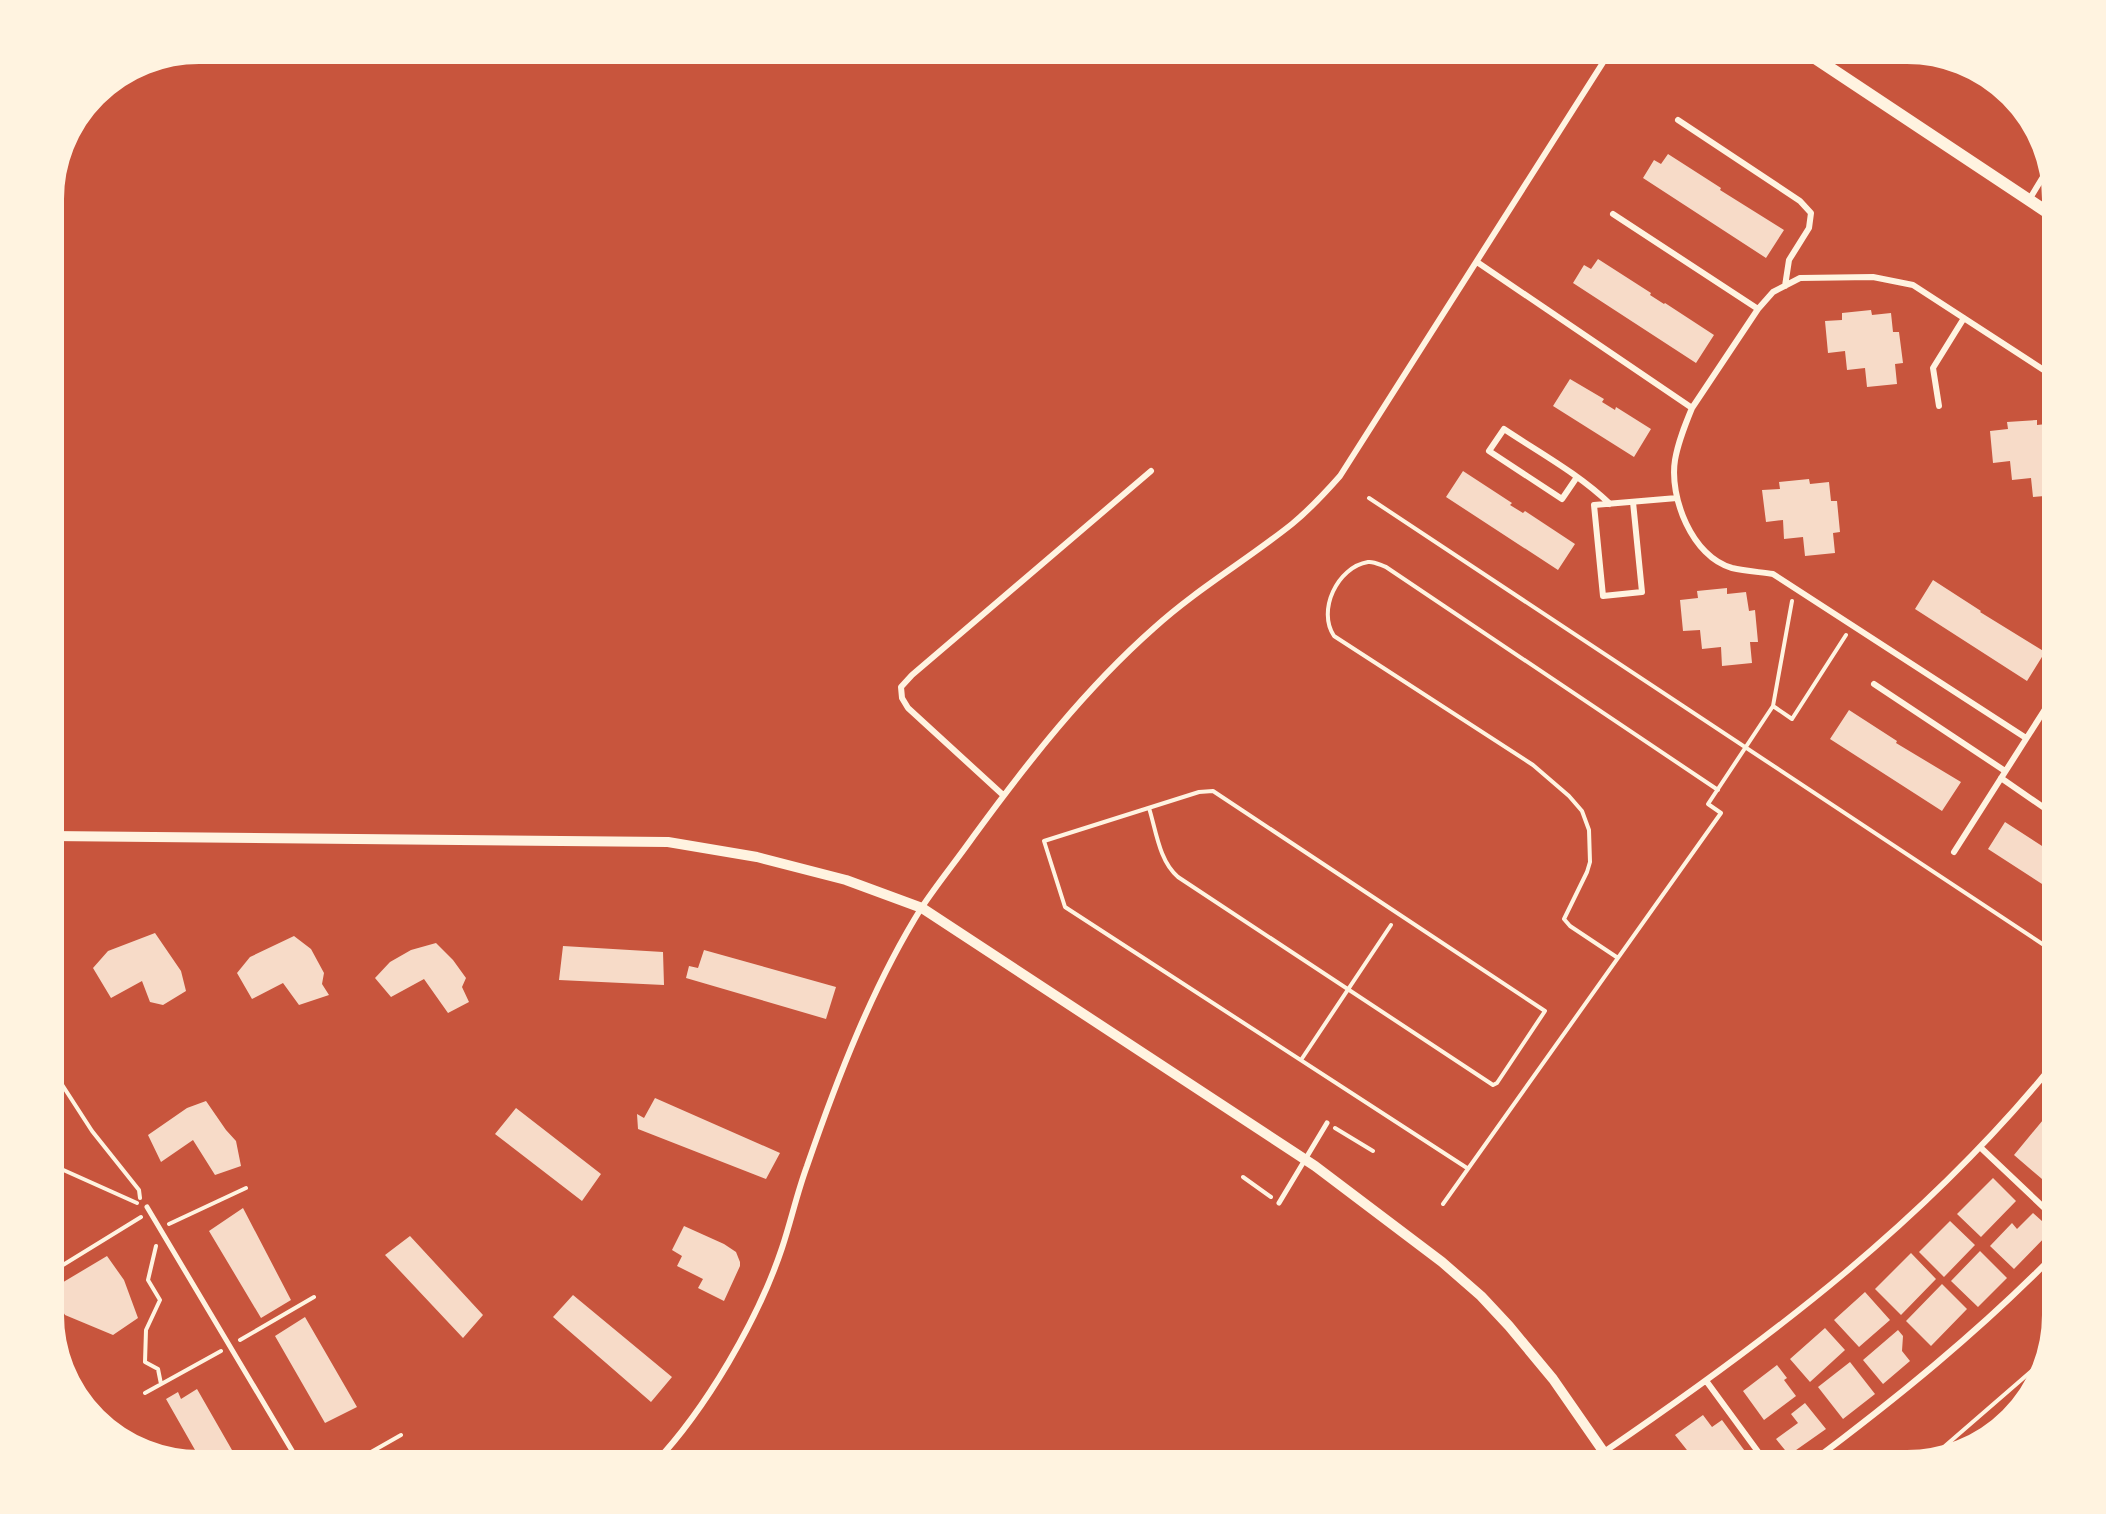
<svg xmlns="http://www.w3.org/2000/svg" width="2106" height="1514" viewBox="0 0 2106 1514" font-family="Rubik,sans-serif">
<rect width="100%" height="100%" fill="#c8553d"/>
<path fill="#f7dbc8" d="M1668,154L1721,188L1720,190L1784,230L1766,258L1643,178L1654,160L1661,164Z
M1598,259L1651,293L1650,295L1664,304L1665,303L1714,335L1696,363L1573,283L1584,265L1591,269Z
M1871,310L1872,315L1891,313L1893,332H1899L1903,363L1895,364L1897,384L1867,387L1865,368L1847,370L1845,351L1828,353L1825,321L1842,320V313Z
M1570,379L1604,399L1602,402L1615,410L1616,407L1651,429L1634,457L1553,406Z
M2037,420V425L2056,423V495L2033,497L2031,478L2012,480L2010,461L1993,463L1990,431L2008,429L2007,422Z
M1463,471L1512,503L1510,505L1523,513L1525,511L1575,544L1558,570L1446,497Z
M1809,479L1810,484L1829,482L1831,501H1837L1840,532L1833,533L1835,553L1805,556L1803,537L1784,539L1783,520L1766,522L1762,490L1780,489L1779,482Z
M1933,580L1981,611L1980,612L2045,652L2027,681L1915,609Z
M1727,588V594L1746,592L1749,611L1755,610L1758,642H1750L1752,663L1722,666L1721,647L1702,649L1700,630L1683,631L1680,600L1698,598L1697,591Z
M1849,710L1897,741L1896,743L1961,782L1942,811L1830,739Z
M2005,822L2056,855V893L1988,849Z
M155,933L181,971L186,991L163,1005L150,1002L142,981L111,998L93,968L108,951Z
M294,936L311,949L324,973L322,984L329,995L299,1005L283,983L252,999L237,973L250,957Z
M436,943L453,960L466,978L462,987L469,1002L448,1013L424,979L391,997L375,978L390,962L411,950Z
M563,946L663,952L664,985L559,980Z
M704,950L836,987L826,1019L686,978L689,966L698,968Z
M655,1098L780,1153L766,1179L638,1129L637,1114L644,1118Z
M206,1101L226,1130L236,1141L241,1166L215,1175L193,1140L161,1162L148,1135L187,1108Z
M516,1108L601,1174L582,1201L495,1134Z
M2043,1120L2056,1131V1161L2042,1179L2014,1155Z
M1993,1178L2016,1201L1981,1237L1957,1214Z
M243,1208L291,1300L261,1318L209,1231Z
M2033,1213L2052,1230L2014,1269L1990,1246L2012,1223L2017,1229Z
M1950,1221L1975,1245L1944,1277L1919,1252Z
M684,1226L724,1244L736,1252L740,1262V1266L724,1301L698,1288L703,1279L677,1266L682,1256L672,1250Z
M410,1236L483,1315L463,1338L385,1255Z
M1980,1251L2007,1278L1978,1307L1951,1281Z
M1911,1253L1936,1279L1901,1315L1875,1289Z
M107,1256L124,1280L138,1318L113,1335L65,1315L50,1290Z
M1942,1284L1967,1309L1931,1346L1906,1321Z
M1865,1292L1890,1320L1859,1347L1834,1320Z
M573,1295L672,1377L651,1402L553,1317Z
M305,1317L357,1407L325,1423L275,1336Z
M1825,1328L1845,1350L1810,1382L1790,1359Z
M1898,1330L1903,1336L1902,1351L1910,1361L1883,1384L1863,1360Z
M1850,1362L1875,1394L1843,1419L1818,1387Z
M1777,1365L1787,1378L1784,1380L1796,1396L1764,1420L1743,1391Z
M197,1389L240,1464H203L166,1399L178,1392L181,1399Z
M1805,1403L1826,1429L1789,1455L1776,1439L1798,1423L1791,1414Z
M1703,1415L1712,1427L1722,1420L1747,1454L1733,1464H1698L1675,1435Z"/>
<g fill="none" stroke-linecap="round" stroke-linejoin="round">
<path stroke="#fff3e0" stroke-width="4" d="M1369,498L2056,953
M1773,706L1792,719L1846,635
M1149,808C1156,830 1159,861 1178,877L1493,1085L1497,1083L1545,1011L1213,791L1199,792L1044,841L1065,907L1467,1168
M1618,958L1570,926L1564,919L1587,872L1590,862L1589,830L1582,811L1569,796L1533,765L1334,636C1317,611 1337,567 1368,562C1374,561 1380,565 1386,567L1718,790
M50,1040L57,1038L62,1025L58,858
M1301,1060L1391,925
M50,1066L92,1131L139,1190L140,1198
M1335,1128L1373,1151
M50,1164L137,1203
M1243,1177L1271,1197
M1443,1204L1721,813L1708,804L1773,706L1792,601
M169,1224L246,1188
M156,1246L148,1280L160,1300L146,1330L145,1362L158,1369L161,1384
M50,1273L141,1217
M240,1340L314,1297
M145,1393L221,1351
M126,1440L131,1437
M1930,1459L2050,1355
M350,1464L401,1435"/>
<path stroke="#fff3e0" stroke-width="5" d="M1279,1203L1327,1123
M147,1207L300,1464"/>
<path stroke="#fff3e0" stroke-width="6" d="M1678,120L1800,201L1811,213L1809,228L1789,260L1785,286
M2029,200L2049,167
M1613,214L1758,309
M1477,262L1692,408C1685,425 1678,442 1675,460C1669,497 1692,557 1732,568C1745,571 1760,572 1773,574L2026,738
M1939,406L1933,368L1964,318
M1692,408L1758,309L1773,292L1800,278L1873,277L1913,285L2056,378
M1577,477L1562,499L1489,451L1504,429C1540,453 1579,474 1610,504
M1633,502L1642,592L1603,596L1594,505L1677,498
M1874,684L2005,771
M2001,778L2056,816
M1003,795L908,708L902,698L901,687L912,675L1151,471
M1954,852L2056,692
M1980,1147L2056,1219
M1707,1382L1767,1464
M1604,1452C1771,1338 1928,1219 2056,1061
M654,1464C706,1409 758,1320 782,1248C791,1221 797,1193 807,1166C837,1079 873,985 922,907C938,883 956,861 973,837C1027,763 1085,689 1154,628C1197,589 1247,560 1292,524C1309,510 1325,493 1340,476L1611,50
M1809,1464C1896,1399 1980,1331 2056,1253"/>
<path stroke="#fff3e0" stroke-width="10" d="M50,836L668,842L757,857L846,880L922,908L1315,1166L1442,1262L1481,1296L1509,1326L1553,1379L1612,1464"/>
<path stroke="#fff3e0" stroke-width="12" d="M1803,50L2056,218"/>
</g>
<path d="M0 0H2106V1514H0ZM199 60H1907A139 139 0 0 1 2046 199V1315A139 139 0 0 1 1907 1454H199A139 139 0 0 1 60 1315V199A139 139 0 0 1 199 60Z" fill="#fff3e0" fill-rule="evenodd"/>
<path fill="none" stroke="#fff3e0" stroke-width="8" d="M199 60H1907A139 139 0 0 1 2046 199V1315A139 139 0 0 1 1907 1454H199A139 139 0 0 1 60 1315V199A139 139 0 0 1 199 60Z"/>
</svg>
